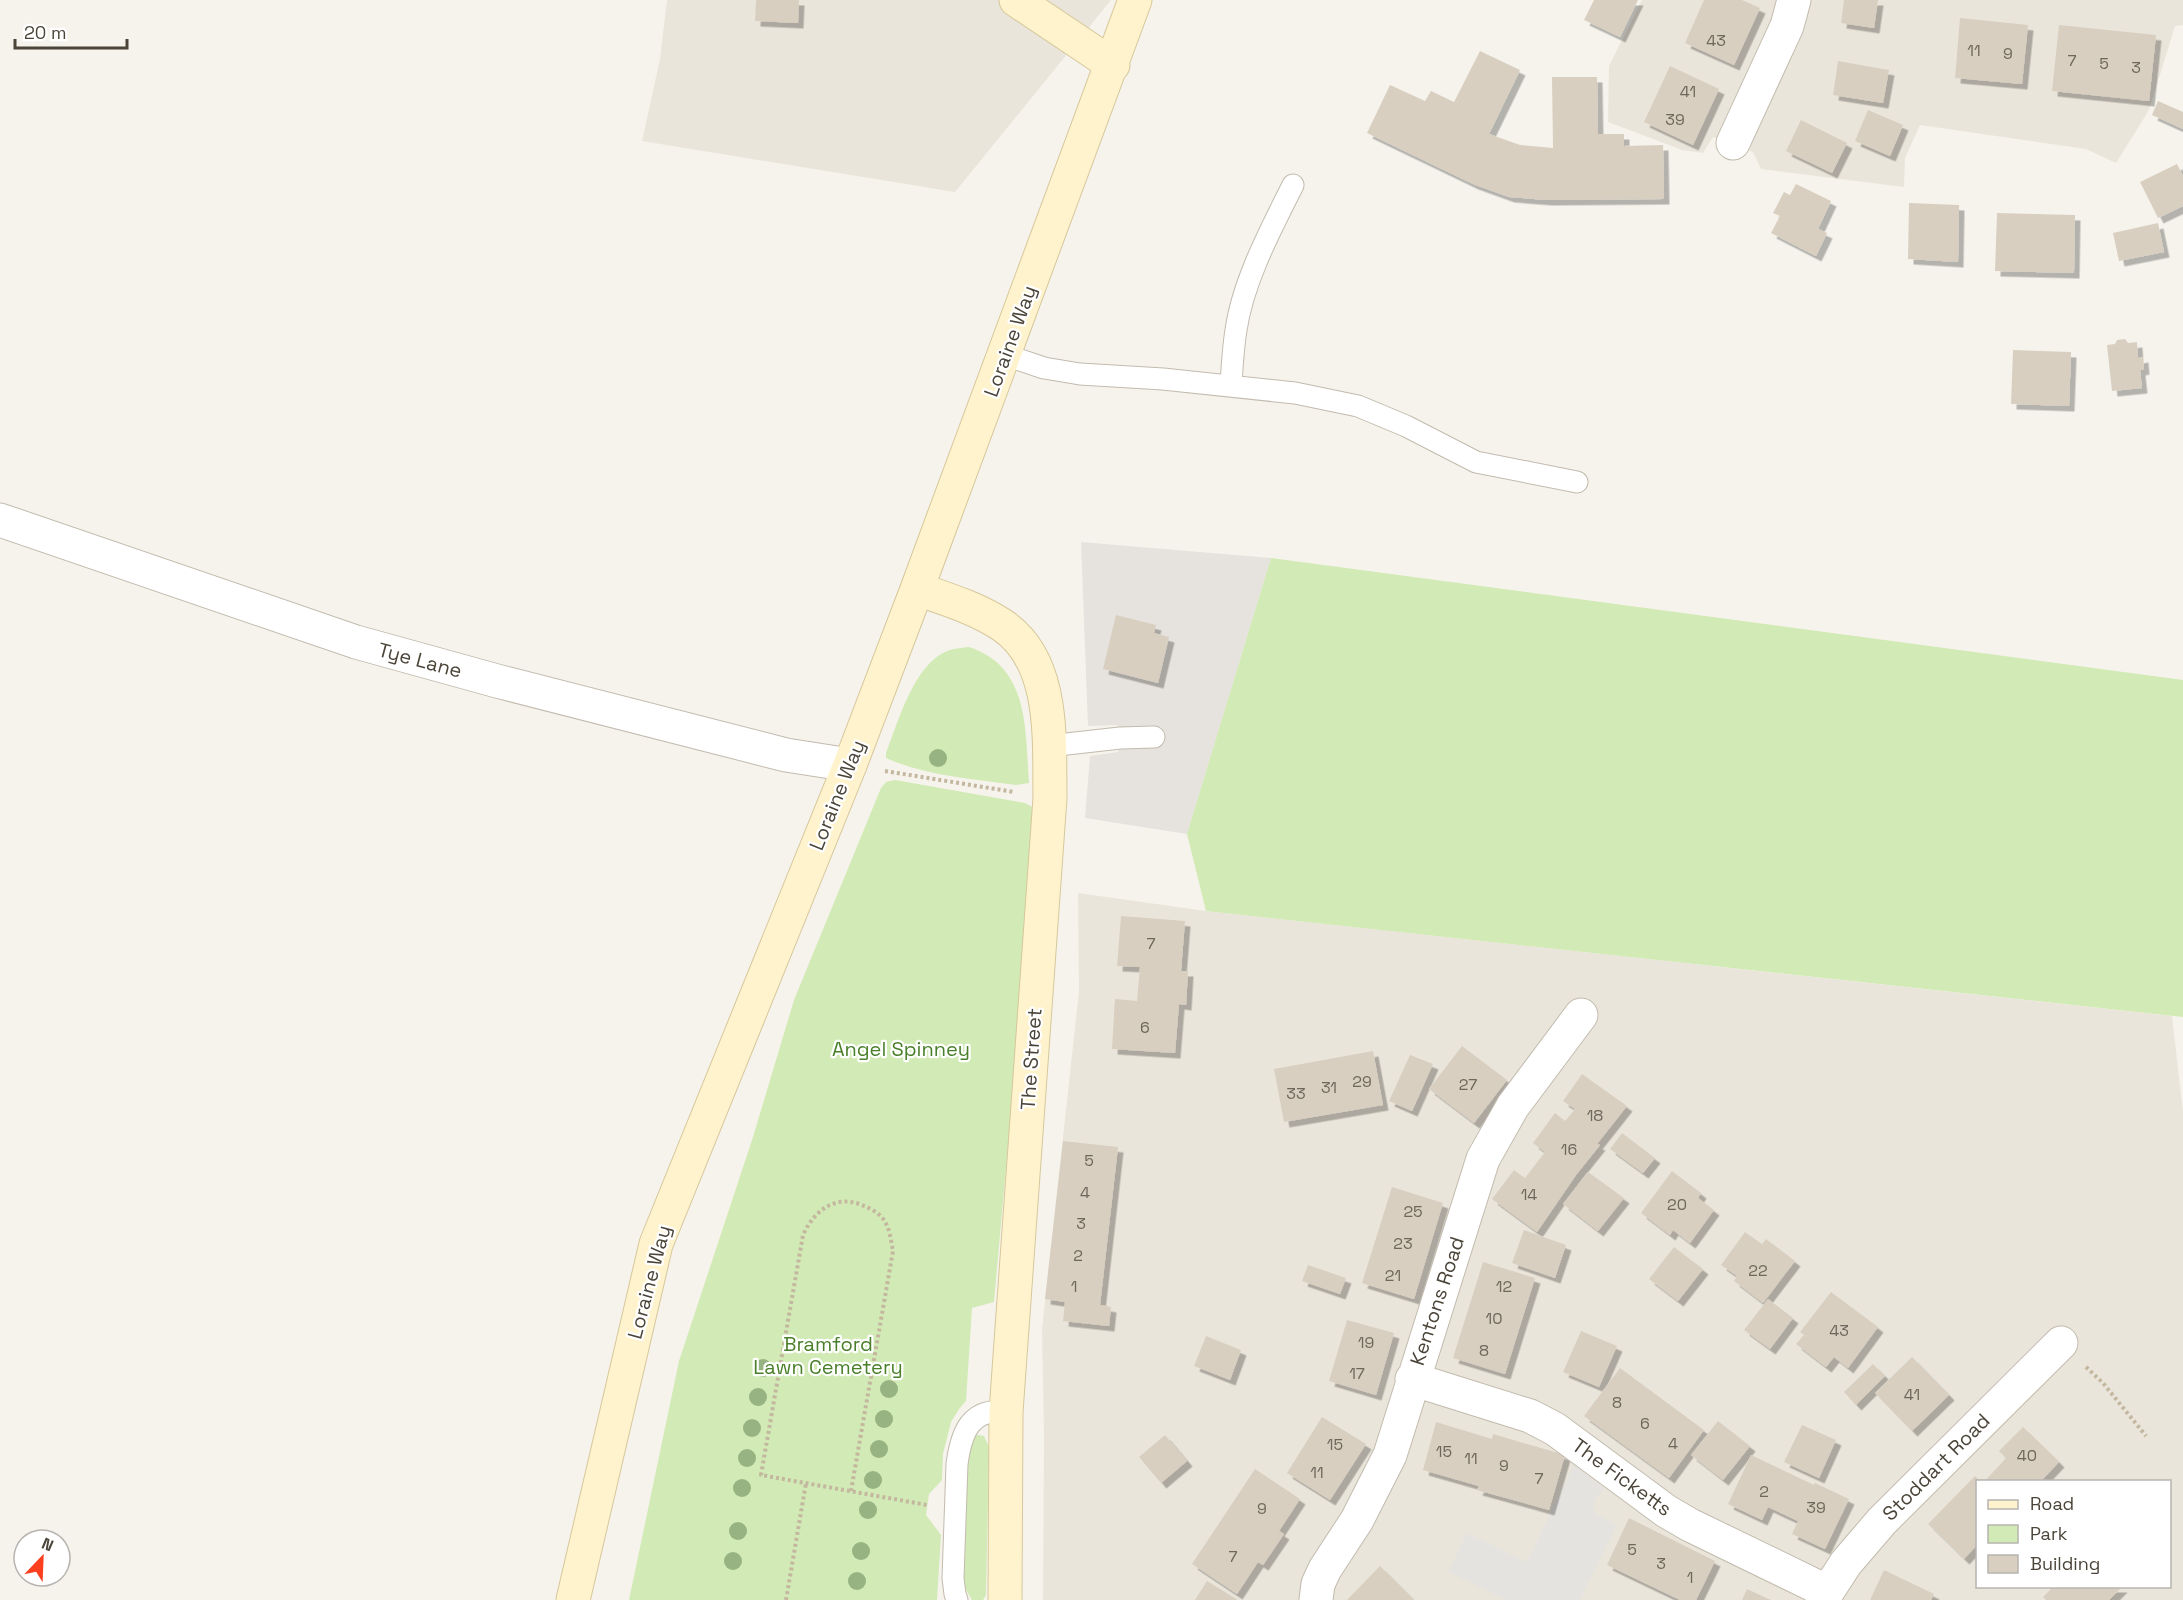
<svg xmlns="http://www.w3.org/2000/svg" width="2183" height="1600" viewBox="0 0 2183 1600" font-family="'Space Grotesk',sans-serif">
<defs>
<filter id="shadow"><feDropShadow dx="5.5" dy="5.5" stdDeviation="0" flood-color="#0004"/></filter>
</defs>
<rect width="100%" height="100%" fill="#f6f3ec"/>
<path fill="#eae5da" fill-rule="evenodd" d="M667,0H1111L955,192L642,141L660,59Z
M1642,0H2183V25L2175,26L2149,110L2116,163L2086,149L1920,125L1905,158L1904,187L1761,169L1753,152L1713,137L1703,153L1682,150L1608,122L1609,66Z
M1078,893L1206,911L2172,1016L2183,1112V1600H1043L1044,1436L1042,1329L1079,991ZM1978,1482H2170V1586H1978Z"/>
<path fill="#e6e2dd" d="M1081,542L1271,558L1187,834L1085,818L1090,756L1118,752L1120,738L1117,725L1088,726Z"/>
<path fill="#d2eab5" d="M1271,558L2183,680V1017L1206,911L1187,834Z
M969,647C1030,667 1025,730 1029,783L1016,785C972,779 927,776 886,758V753C899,721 914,662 950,650C956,648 963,648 969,647Z
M895,780L1025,803L1034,808L1037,819L994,1302L972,1308L966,1401L959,1409L951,1422L943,1454L942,1480L929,1494L926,1515L941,1535L937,1600H629L679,1361L753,1137L794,1000L881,788L886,782Z
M978,1435L984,1436L989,1447L986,1595L983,1600H972L965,1588L963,1579L966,1455L974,1436Z"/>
<path fill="#e5e3e0" d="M1574,1465L1604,1488L1594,1501V1512L1617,1525L1580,1600H1507L1448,1572L1467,1533L1527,1562Z"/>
<path fill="#d8cfc1" filter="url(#shadow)" d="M756,0H799L798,23L755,21Z
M1594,0H1638L1620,37L1584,20Z
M1704,0H1742L1760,8L1734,65L1685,43Z
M1844,0H1878L1874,28L1841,23Z
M1960,18L2028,25L2022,84L1955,78Z
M2059,25L2156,35L2149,101L2052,91Z
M1480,51L1520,70L1489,134L1520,145L1553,148L1552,77H1597L1598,134H1624V146L1663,145L1664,199L1547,200L1509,197L1473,184L1367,133L1390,85L1425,101L1431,91L1454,102Z
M1838,61L1889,70L1883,103L1833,95Z
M1670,66L1719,89L1693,145L1644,122Z
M2158,101L2183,112V129L2152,115Z
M1868,110L1903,125L1890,156L1855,141Z
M1801,120L1847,143L1832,173L1786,151Z
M2177,164L2183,176V206L2158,218L2140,182Z
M1796,184L1831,201L1818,229L1827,233L1816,256L1771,233L1780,216L1773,213L1784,192L1790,195Z
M1909,203L1959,205L1958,262L1908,259Z
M1997,213L2075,215L2074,273L1995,271Z
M2158,223L2164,252L2119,261L2113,233Z
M2125,339L2128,343L2137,342L2138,358L2143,357L2144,369L2140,370L2142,388L2112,391L2107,345L2115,344L2117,340Z
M2013,350L2071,352L2069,406L2011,404Z
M1116,615L1156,625L1154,633L1169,637L1158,683L1103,669Z
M1121,916L1185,921L1181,971H1188L1186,1005L1179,1004L1175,1053L1112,1049L1115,999L1137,1001L1140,967L1117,966Z
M1462,1046L1507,1080L1474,1123L1429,1089Z
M1373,1051L1383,1105L1284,1122L1274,1069Z
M1410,1055L1433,1064L1412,1111L1389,1101Z
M1582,1074L1627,1106L1597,1144L1600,1145L1576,1175L1537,1232L1492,1199L1514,1170L1525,1178L1545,1152L1533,1143L1555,1113L1565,1121L1575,1109L1563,1101Z
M1622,1133L1655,1158L1643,1173L1610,1149Z
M1063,1141L1118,1147L1100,1305L1111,1307L1109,1326L1063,1321L1065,1302L1045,1299Z
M1672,1171L1701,1193L1698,1198L1714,1210L1690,1243L1673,1230L1670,1235L1641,1213Z
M1588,1172L1624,1198L1598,1231L1563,1204Z
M1392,1187L1443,1203L1414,1299L1362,1283Z
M1524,1230L1566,1245L1555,1278L1512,1263Z
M1745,1232L1762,1244L1766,1239L1795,1261L1763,1303L1734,1281L1737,1276L1721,1265Z
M1674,1247L1703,1269L1678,1301L1649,1279Z
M1483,1262L1535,1278L1505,1374L1453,1358Z
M1308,1265L1346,1278L1340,1294L1302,1281Z
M1831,1292L1878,1327L1848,1368L1834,1357L1826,1367L1796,1344L1804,1335L1800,1332Z
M1768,1299L1793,1318L1770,1349L1744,1330Z
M1347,1320L1394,1333L1376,1395L1329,1381Z
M1581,1331L1617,1346L1599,1387L1563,1372Z
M1206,1336L1241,1350L1230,1380L1194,1366Z
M1912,1357L1949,1395L1912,1431L1875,1393Z
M1873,1364L1885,1376L1856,1405L1844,1392Z
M1620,1368L1704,1430L1669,1478L1584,1416Z
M1322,1417L1366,1444L1330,1500L1287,1473Z
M1718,1421L1750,1446L1723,1480L1691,1455Z
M1436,1422L1492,1439L1493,1434L1565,1455L1549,1510L1477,1490L1479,1486L1423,1470Z
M1802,1425L1836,1440L1819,1478L1784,1462Z
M2023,1427L2059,1462L2040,1482H1984L2006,1458L1999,1451Z
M1165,1435L1187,1461L1161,1483L1139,1457Z
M1751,1455L1814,1485L1815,1483L1849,1499L1825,1549L1792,1534L1798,1521L1768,1507L1762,1520L1728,1504Z
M1255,1469L1300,1499L1279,1531L1284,1534L1263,1565L1258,1562L1237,1594L1192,1564Z
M1975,1476L1981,1482H1977V1545L1964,1559L1928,1524Z
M1629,1518L1715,1561L1696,1600H1680L1607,1565Z
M1380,1566L1414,1600H1347Z
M1884,1570L1934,1594L1931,1600H1870Z
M1207,1581L1238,1600H1195Z
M2050,1587H2122L2109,1600H2046L2043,1597L2052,1588Z
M1747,1589L1771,1600H1742Z"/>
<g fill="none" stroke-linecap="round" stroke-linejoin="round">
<g stroke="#c2bbae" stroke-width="23">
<path id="lane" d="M1005,355L1044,368L1080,374L1163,379L1295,393L1358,406L1406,426L1476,462L1577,482
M1231,385C1232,367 1233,349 1236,330C1243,281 1271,229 1293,185
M1049,746L1120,738L1154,737
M957,1600L955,1594L953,1578L957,1464C961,1434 970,1407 1006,1412"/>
</g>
<g stroke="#c2bbae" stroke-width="35">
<path id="street" d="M1733,143L1787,26L1794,0
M0,520L356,642L497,681L786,755L850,765
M1412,1379L1530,1416L1555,1429L1666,1511L1690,1525L1826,1591
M1316,1600L1318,1584L1325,1569L1357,1520L1390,1455L1483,1159L1513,1106L1581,1015
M1822,1600L1846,1563L1882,1521L2061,1343"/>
</g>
<g stroke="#d6c79b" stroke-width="35">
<path id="secondary" d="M1016,0L1113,65
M917,589C946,599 976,608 1002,625C1056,661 1049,741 1050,798L1006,1412L1005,1600
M573,1600L656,1244L850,765L917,589L1135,0"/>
</g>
<path stroke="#c4b79f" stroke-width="4" stroke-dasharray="3 3" stroke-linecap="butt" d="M885,771L1014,792
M2086,1367L2103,1383L2146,1436
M851,1491L893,1251C891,1241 890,1229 884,1220C879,1213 870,1208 862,1205C835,1194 814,1211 803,1235L761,1475L927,1505
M786,1600L806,1483"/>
<use href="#lane" stroke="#fff" stroke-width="21"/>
<use href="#street" stroke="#fff" stroke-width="33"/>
<use href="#secondary" stroke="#fff3cd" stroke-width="33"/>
</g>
<g fill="#97b381">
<circle cx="938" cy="758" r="9"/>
<circle cx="763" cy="1368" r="9"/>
<circle cx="889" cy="1389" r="9"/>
<circle cx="758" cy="1397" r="9"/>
<circle cx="884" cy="1419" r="9"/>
<circle cx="752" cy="1428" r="9"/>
<circle cx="879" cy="1449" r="9"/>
<circle cx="747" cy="1458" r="9"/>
<circle cx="873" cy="1480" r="9"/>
<circle cx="742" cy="1488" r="9"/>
<circle cx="868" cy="1510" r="9"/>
<circle cx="738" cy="1531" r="9"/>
<circle cx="861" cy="1551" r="9"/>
<circle cx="733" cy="1561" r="9"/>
<circle cx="857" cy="1581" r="9"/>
</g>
<g text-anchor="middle" stroke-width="4.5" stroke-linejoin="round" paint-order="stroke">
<g font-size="16" fill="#6e675b">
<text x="1716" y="46">43</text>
<text x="1974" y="56">11</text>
<text x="2008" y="59">9</text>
<text x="2072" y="66">7</text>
<text x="2104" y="69">5</text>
<text x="2136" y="73">3</text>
<text x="1688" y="97">41</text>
<text x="1675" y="125">39</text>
<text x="1151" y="949">7</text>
<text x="1145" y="1033">6</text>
<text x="1362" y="1087">29</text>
<text x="1468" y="1090">27</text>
<text x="1329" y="1093">31</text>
<text x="1296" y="1099">33</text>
<text x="1595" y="1121">18</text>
<text x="1569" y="1155">16</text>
<text x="1089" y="1166">5</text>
<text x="1085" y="1198">4</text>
<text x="1529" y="1200">14</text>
<text x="1677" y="1210">20</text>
<text x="1413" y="1217">25</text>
<text x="1081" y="1229">3</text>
<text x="1403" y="1249">23</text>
<text x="1078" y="1261">2</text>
<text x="1758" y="1276">22</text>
<text x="1393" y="1281">21</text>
<text x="1074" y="1292">1</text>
<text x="1504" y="1292">12</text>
<text x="1494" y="1324">10</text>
<text x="1839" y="1336">43</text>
<text x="1366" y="1348">19</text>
<text x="1484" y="1356">8</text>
<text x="1357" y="1379">17</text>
<text x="1912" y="1400">41</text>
<text x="1617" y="1408">8</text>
<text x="1645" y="1429">6</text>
<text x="1673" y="1449">4</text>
<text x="1335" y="1450">15</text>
<text x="1444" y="1457">15</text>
<text x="2027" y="1461">40</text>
<text x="1471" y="1464">11</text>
<text x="1504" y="1471">9</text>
<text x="1317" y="1478">11</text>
<text x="1539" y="1484">7</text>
<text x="1764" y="1497">2</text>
<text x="1816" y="1513">39</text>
<text x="1262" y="1514">9</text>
<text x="1632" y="1555">5</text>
<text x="1233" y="1562">7</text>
<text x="1661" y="1569">3</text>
<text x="1690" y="1583">1</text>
</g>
<g font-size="20" fill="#4b4439" stroke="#fff">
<text transform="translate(1010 341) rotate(-70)" y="7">Loraine Way</text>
<text transform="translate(420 660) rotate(15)" y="7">Tye Lane</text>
<text transform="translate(837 795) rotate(-68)" y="7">Loraine Way</text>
<text transform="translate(1031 1059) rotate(-86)" y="7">The Street</text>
<text transform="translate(649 1282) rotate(-75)" y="7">Loraine Way</text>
<text transform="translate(1437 1301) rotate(-72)" y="7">Kentons Road</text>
<text transform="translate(1936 1467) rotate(-45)" y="7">Stoddart Road</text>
<text transform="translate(1622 1477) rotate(36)" y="7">The Ficketts</text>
</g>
<g font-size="20" fill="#4a7f2a" stroke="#fff">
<text x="901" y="1056">Angel Spinney</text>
<text x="828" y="1351">Bramford<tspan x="828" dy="23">Lawn Cemetery</tspan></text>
</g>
</g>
<rect x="1976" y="1480" width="195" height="108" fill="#ffffff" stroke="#b7b4b0" stroke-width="1.5"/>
<rect x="1988" y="1500" width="30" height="9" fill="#fff3cd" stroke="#b7b4b0" stroke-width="1.5"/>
<text x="2030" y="1510" font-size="18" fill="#4b4439">Road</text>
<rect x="1988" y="1525" width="30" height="18" fill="#d2eab5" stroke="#b7b4b0" stroke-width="1.5"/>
<text x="2030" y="1540" font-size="18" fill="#4b4439">Park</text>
<rect x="1988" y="1555" width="30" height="18" fill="#d8cfc1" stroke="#b7b4b0" stroke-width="1.5"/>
<text x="2030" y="1570" font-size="18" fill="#4b4439">Building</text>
<g transform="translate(42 1558) rotate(23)"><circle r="28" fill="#ffffff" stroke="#b7b4b0" stroke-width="1.5"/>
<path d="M0-4.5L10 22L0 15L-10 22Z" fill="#fc3f1d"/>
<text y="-9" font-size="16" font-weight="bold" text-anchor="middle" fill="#4b4439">N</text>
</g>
<path d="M15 39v9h112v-9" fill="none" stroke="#4b4439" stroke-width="3"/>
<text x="24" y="39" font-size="18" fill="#4b4439" stroke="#ffffff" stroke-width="4.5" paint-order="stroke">20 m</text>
</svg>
